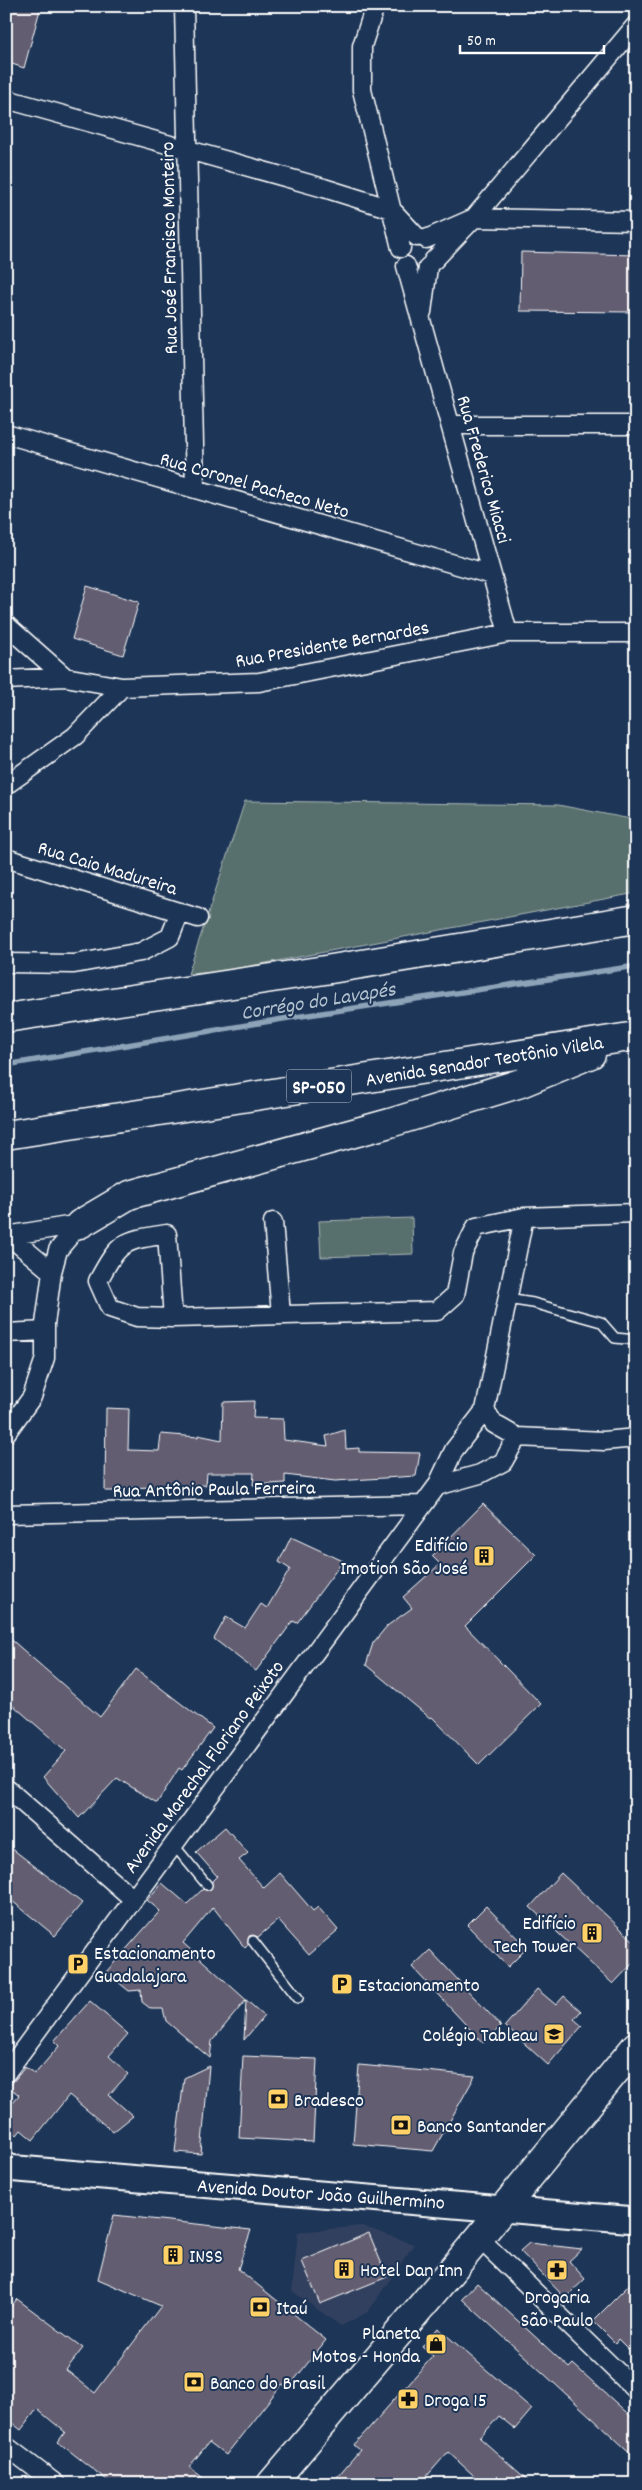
<svg xmlns="http://www.w3.org/2000/svg" width="642" height="2490" viewBox="0 0 642 2490" font-family="Dekko,sans-serif">
<rect width="100%" height="100%" fill="#1d3557"/>
<filter id="ink" filterUnits="userSpaceOnUse"><feTurbulence type="fractalNoise" baseFrequency=".02" numOctaves="2"/><feDisplacementMap in="SourceGraphic" scale="10" xChannelSelector="R" yChannelSelector="G"/><feConvolveMatrix kernelMatrix="1 2 1 2 8 2 1 2 1" color-interpolation-filters="sRGB"/></filter>
<g filter="url(#ink)">
<path fill="#32415f" d="M362,2226L414,2244L368,2312L341,2326L292,2291L298,2232Z"/>
<path fill="#58706d" stroke="#acb8b6" d="M245,801L558,805L636,820V893L219,972L188,974Z
M412,1218L413,1254L321,1257L319,1221Z"/>
<g fill="none" stroke-linecap="round" stroke-linejoin="round">
<path stroke="#8da4b8" stroke-width="5.5" d="M6,1065L295,1017L636,966"/>
</g>
<path fill="#625d71" stroke="#fff" d="M6,6H41L24,68L6,62Z
M521,252L634,255L635,312L520,311Z
M87,586L139,602L123,655L72,639Z
M254,1401L253,1418L283,1419L284,1440L328,1446L326,1436L345,1430L346,1449L359,1448V1452L420,1453L416,1476L335,1481L285,1475V1483L253,1485L254,1473H207L206,1485L126,1488V1491H105L106,1408L129,1409L128,1450L159,1451L161,1434L198,1437V1435L222,1440L223,1402Z
M483,1504L536,1555L465,1626L541,1704L479,1765L432,1717L430,1718L366,1665L373,1643L387,1626L412,1608L403,1597L440,1564L432,1556Z
M291,1537L343,1561L297,1623L293,1621L256,1671L214,1639L226,1617L245,1628L261,1604L267,1608L290,1569L279,1562Z
M6,1635L100,1717L136,1669L213,1728L182,1770L179,1768L157,1803L117,1778L79,1818L43,1777L66,1751L6,1699Z
M225,1827L248,1853L239,1860L264,1888L280,1873L313,1911L318,1907L338,1930L309,1955L278,1920L258,1937L253,1935L249,1936L248,1945L245,1948L213,1907L183,1943L264,2016L244,2040L246,2000L212,2041L210,2058L166,2021L163,2009H151L142,2002L141,1990L129,1991L106,1972L160,1911L147,1900L162,1883L187,1904L203,1889H211L212,1881L217,1876L196,1852Z
M6,1844L82,1903L55,1936L6,1896Z
M561,1873L636,1943V1960L613,1984L530,1907Z
M486,1906L527,1948L508,1967L467,1925Z
M430,1950L501,2026L483,2043L412,1967Z
M537,1989L556,2005L564,1996L581,2011L574,2019L582,2026L548,2065L505,2026Z
M90,2001L128,2034L109,2056L128,2074L109,2095L133,2116L113,2132L69,2095L33,2140L21,2130L17,2135L6,2126V2110L19,2095L9,2087L25,2067L35,2074L59,2046L54,2041Z
M243,2056L317,2059L313,2142L239,2138Z
M359,2065L436,2072L475,2076L433,2151L353,2144Z
M209,2066L201,2154L175,2152L184,2078Z
M114,2215L251,2230L238,2269L326,2340L288,2388L282,2384L226,2455L209,2442L189,2467L211,2484H112L58,2442L65,2432L37,2409L21,2430L6,2418V2313L17,2299L83,2348L66,2370L95,2393L161,2306L98,2279Z
M369,2233L387,2277L320,2304L302,2261Z
M529,2243L582,2249L569,2261L585,2279L565,2298L520,2251Z
M636,2278V2357L618,2339L615,2343L593,2321Z
M477,2283L569,2368L573,2364L636,2421V2458L462,2299Z
M438,2328L532,2409L515,2429L499,2416L480,2438L532,2484H483L448,2452L420,2484H331L360,2450L354,2445L433,2356L422,2347Z"/>
<g fill="none" stroke-linecap="round" stroke-linejoin="round">
<g stroke="#fff" stroke-width="12">
<path id="lane" d="M507,1299L533,1303L601,1322L615,1338L636,1340
M173,1844L207,1885
M253,1941L298,1998"/>
</g>
<g stroke="#fff" stroke-width="21">
<path id="street" d="M184,6L195,488
M375,6L362,46V90L401,248
M6,99L324,188L391,209L417,237
M426,239L474,218L636,221
M433,261L474,218L636,25
M406,266L508,633
M422,312L428,267
M451,425H636
M6,434L492,575
M6,625L65,677
M6,680L65,677L122,687L259,682L508,633H636
M6,785L75,736L122,687
M6,858L198,918
M6,963L74,964L141,952L170,937L180,912
M273,1222L281,1314
M6,1236L80,1224
M9,1236L52,1272
M173,1318L167,1234C123,1241 120,1240 98,1281L110,1308L137,1317L173,1318L437,1311L455,1295L463,1253L476,1227L524,1217L636,1213
M6,1333L45,1331
M485,1410L494,1424L517,1437L604,1441L636,1438
M6,1433L32,1397L45,1358V1324L52,1272L58,1250L80,1224
M517,1437L503,1462L480,1474L437,1486L454,1450L485,1410L524,1217
M6,1514L422,1505
M6,1788L132,1898
M6,2073L437,1486
M479,2238L636,2390
M6,2446L56,2484"/>
</g>
<g stroke="#fff" stroke-width="29">
<path id="secondary" d="M6,2168L636,2220"/>
</g>
<g stroke="#fff" stroke-width="31">
<path id="primary" d="M271,2484L479,2238L636,2046"/>
</g>
<g stroke="#fff" stroke-width="31">
<path id="highway" d="M6,1018L325,970L636,919
M6,1135L636,1036
M80,1224L129,1195L390,1123L521,1083L591,1054"/>
</g>
<use href="#lane" stroke="#1d3557" stroke-width="9"/>
<use href="#street" stroke="#1d3557" stroke-width="18"/>
<use href="#secondary" stroke="#1d3557" stroke-width="25"/>
<use href="#primary" stroke="#1d3557" stroke-width="28"/>
<use href="#highway" stroke="#1d3557" stroke-width="28"/>
</g>
</g>
<defs>
<g id="building-square" transform="scale(1.125)"><rect x="-9" y="-9" width="18" height="18" rx="4" fill="#ffd166" stroke="#1d3557"/><path d="M-4-6H4V6H1V3H-1V6H-4ZM-2.5-4.3h1.7v1.8h-1.7ZM.8-4.3h1.7v1.8H.8ZM-2.5-1h1.7V.8h-1.7ZM.8-1h1.7V.8H.8Z" fill="#111"/></g>
<g id="parking-square" transform="scale(1.125)"><rect x="-9" y="-9" width="18" height="18" rx="4" fill="#ffd166" stroke="#1d3557"/><path d="M-3.5-5.5H1a3.5 3.5 0 0 1 0 7H-1V5.5H-3.5ZM-1-3.4V-.6H.8a1.4 1.4 0 0 0 0-2.8Z" fill="#111"/></g>
<g id="school-square" transform="scale(1.125)"><rect x="-9" y="-9" width="18" height="18" rx="4" fill="#ffd166" stroke="#1d3557"/><path d="M0-5L7-2L0 1L-7-2ZM-4 1L0 2.5L4 1V4Q0 6-4 4Z" fill="#111"/></g>
<g id="bank-square" transform="scale(1.125)"><rect x="-9" y="-9" width="18" height="18" rx="4" fill="#ffd166" stroke="#1d3557"/><path d="M-6-4H6V4H-6ZM0-2.3a2.3 2.3 0 1 0 0 4.6a2.3 2.3 0 1 0 0-4.6Z" fill="#111"/></g>
<g id="pharmacy-square" transform="scale(1.125)"><rect x="-9" y="-9" width="18" height="18" rx="4" fill="#ffd166" stroke="#1d3557"/><path d="M-2-6h4v4h4v4h-4v4h-4v-4h-4v-4h4Z" fill="#111"/></g>
<g id="shop-square" transform="scale(1.125)"><rect x="-9" y="-9" width="18" height="18" rx="4" fill="#ffd166" stroke="#1d3557"/><path d="M-5-2.5h2.3a2.7 3.5 0 0 1 5.4 0H5L5.5 6h-11ZM-1.5-2.5h3a1.5 2.3 0 0 0-3 0Z" fill="#111"/></g>
</defs>
<g fill-rule="evenodd">
<use href="#building-square" x="484" y="1556"/>
<use href="#building-square" x="592" y="1933"/>
<use href="#parking-square" x="78" y="1964"/>
<use href="#parking-square" x="342" y="1984"/>
<use href="#school-square" x="554" y="2034"/>
<use href="#bank-square" x="278" y="2099"/>
<use href="#bank-square" x="401" y="2125"/>
<use href="#building-square" x="173" y="2255"/>
<use href="#building-square" x="344" y="2269"/>
<use href="#pharmacy-square" x="557" y="2270"/>
<use href="#bank-square" x="260" y="2307"/>
<use href="#shop-square" x="436" y="2344"/>
<use href="#bank-square" x="194" y="2382"/>
<use href="#pharmacy-square" x="408" y="2399"/>
</g>
<g text-anchor="middle" stroke-width="4" stroke-linejoin="round" paint-order="stroke">
<rect fill="#1d3557" stroke="#bbc2cd" stroke-width="1" x="286.5" y="1069.5" width="65" height="33" rx="4"/>
<g font-size="19" font-weight="bold" fill="#fff">
<text x="319" y="1093">SP-050</text>
</g>
<g font-size="20" fill="#fff" stroke="#1d3557">
<text transform="translate(168 248) rotate(-91)" y="7">Rua José Francisco Monteiro</text>
<text transform="translate(485 469) rotate(74)" y="7">Rua Frederico Miacci</text>
<text transform="translate(255 484) rotate(16)" y="7">Rua Coronel Pacheco Neto</text>
<text transform="translate(332 643) rotate(-10)" y="7">Rua Presidente Bernardes</text>
<text transform="translate(108 867) rotate(17)" y="7">Rua Caio Madureira</text>
<text transform="translate(484 1060) rotate(-9)" y="7">Avenida Senador Teotônio Vilela</text>
<text transform="translate(214 1488) rotate(-1)" y="7">Rua Antônio Paula Ferreira</text>
<text transform="translate(203 1766) rotate(-54)" y="7">Avenida Marechal Floriano Peixoto</text>
<text transform="translate(321 2193) rotate(4)" y="7">Avenida Doutor João Guilhermino</text>
</g>
<g font-size="20" fill="#fff" stroke="#1d3557" text-anchor="start">
<text x="468" y="1551" text-anchor="end">Edifício<tspan x="468" dy="23">Imotion São José</tspan></text>
<text x="576" y="1929" text-anchor="end">Edifício<tspan x="576" dy="23">Tech Tower</tspan></text>
<text x="94" y="1959">Estacionamento<tspan x="94" dy="23">Guadalajara</tspan></text>
<text x="358" y="1991">Estacionamento</text>
<text x="538" y="2041" text-anchor="end">Colégio Tableau</text>
<text x="294" y="2106">Bradesco</text>
<text x="417" y="2132">Banco Santander</text>
<text x="189" y="2262">INSS</text>
<text x="360" y="2276">Hotel Dan Inn</text>
<text x="557" y="2303" text-anchor="middle">Drogaria<tspan x="557" dy="23">São Paulo</tspan></text>
<text x="276" y="2314">Itaú</text>
<text x="420" y="2339" text-anchor="end">Planeta<tspan x="420" dy="23">Motos - Honda</tspan></text>
<text x="210" y="2389">Banco do Brasil</text>
<text x="424" y="2406">Droga 15</text>
</g>
<g font-size="21" font-style="italic" fill="#b3c2cf" stroke="#1d3557">
<text transform="translate(318 1000) rotate(-9)" y="7">Corrégo do Lavapés</text>
</g>
</g>
<rect width="642" height="2490" fill="none" stroke="#1d3557" stroke-width="25"/>
<rect x="12" y="12" width="617" height="2465" fill="none" stroke="#fff" stroke-width="2" filter="url(#ink)"/>
<path d="M460 45v8h144v-8" fill="none" stroke="#ffffff" stroke-width="2.5"/>
<text x="467" y="45" font-size="15" fill="#ffffff" stroke="#1d3557" stroke-width="4" paint-order="stroke">50 m</text>
</svg>
